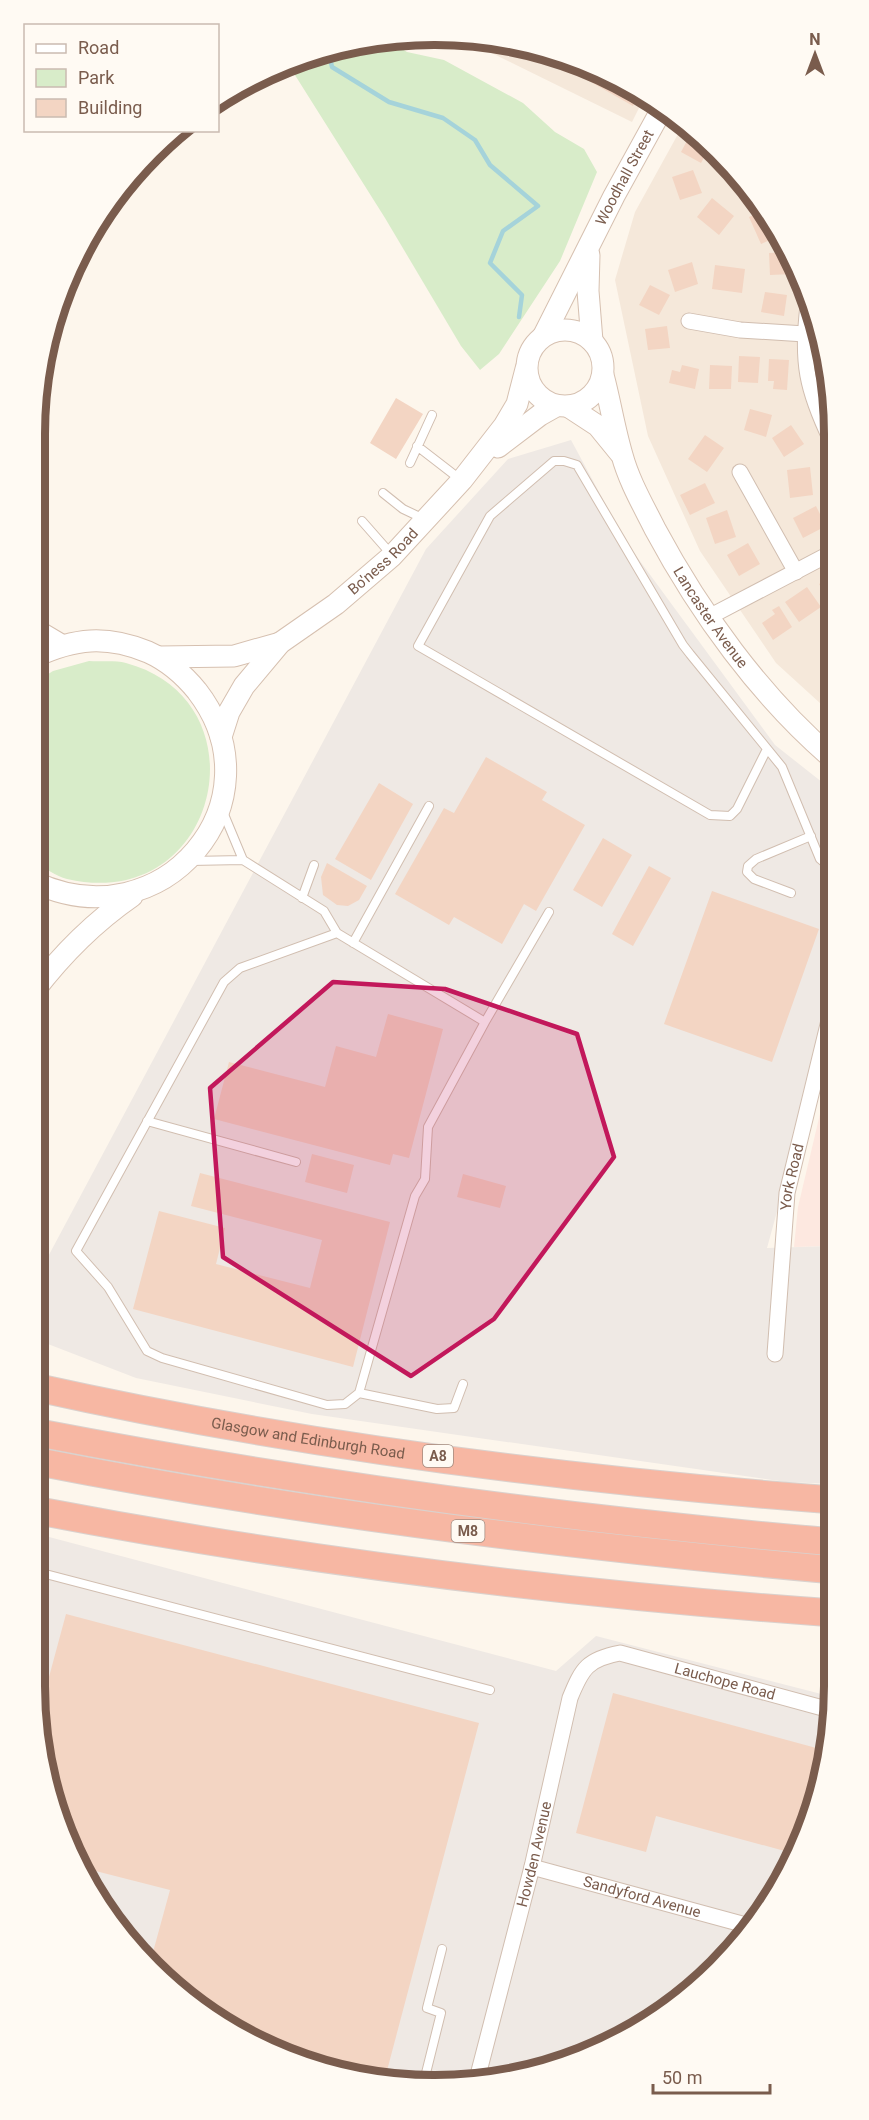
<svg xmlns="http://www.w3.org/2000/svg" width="869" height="2120" viewBox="0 0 869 2120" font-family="Roboto,sans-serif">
<rect width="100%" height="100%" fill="#fdf6ec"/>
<path fill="#f5e8da" d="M459,37L486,38L563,56L645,96L632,122Z
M683,125L735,171L793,258L831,382L832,714L776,663L700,551L648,436L615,280L635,212Z"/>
<path fill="#fde8e0" d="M833,1059V1246L794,1247L798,1207Z"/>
<path fill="#efe9e4" d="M571,440L626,542L775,745L832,790L833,1007L767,1248L833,1246L834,1484L786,1482L312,1414L136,1378L35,1339V1281L426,549L508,459Z
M34,1533L556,1671L596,1636L833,1697L813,1814L752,1929L698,1986L635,2032L513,2078L382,2082L306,2064L235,2032L134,1949L88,1885L56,1814L35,1686Z"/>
<path fill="#d8ecc9" d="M386,39L407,52L444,60L523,103L555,132L584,149L597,172L560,261L499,354L480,370L461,346L385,218L288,64L331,48Z
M89,661C101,662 115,660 126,663C267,701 219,914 67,879C56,876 45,868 35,862L34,683L53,671Z"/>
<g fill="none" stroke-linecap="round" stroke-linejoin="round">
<path stroke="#a5d3da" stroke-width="4.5" d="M328,49L332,67L389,102L443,118L475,140L490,165L538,206L503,231L490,263L522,295L519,317"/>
</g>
<path fill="#f3d5c3" d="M533,49L563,56L640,93L633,106Z
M690,135L709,148L701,163L681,152Z
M693,170L702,193L680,200L672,177Z
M712,198L734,216L719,235L697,217Z
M762,211L779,236L761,244L749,217Z
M789,252L793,274L770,275L769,253Z
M692,262L698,284L675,292L668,270Z
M715,265L745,269L742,293L712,289Z
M650,285L670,295L659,315L639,305Z
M765,292L787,295L784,316L761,312Z
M667,326L670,348L648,350L645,329Z
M739,356L760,357L758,383L738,382Z
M769,359L789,360L787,390L773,389L774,381H768Z
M682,365L699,369L695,389L669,383L672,370L680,372Z
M710,365L732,366L731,389H709Z
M396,398L423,414L396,459L370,443Z
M750,409L772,415L766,437L744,430Z
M791,425L804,444L784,457L772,438Z
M705,435L724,448L707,472L688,459Z
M810,467L813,495L790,498L787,470Z
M705,483L715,503L690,515L680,495Z
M816,506L826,526L803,538L793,518Z
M727,510L736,537L715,544L706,518Z
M748,543L760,564L739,576L727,555Z
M832,576V601L830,602L819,584Z
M807,587L821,607L799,622L785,602Z
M779,606L792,627L773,640L762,623L775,614L772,610Z
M832,668V696L820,675Z
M486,757L547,792L542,800L585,825L536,911L524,904L502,944L454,917L449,925L395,894L444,808L454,813Z
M379,783L413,804L371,880L335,859Z
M603,838L632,855L602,907L573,890Z
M327,863L367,886L359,900L348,906L337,905L323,895L321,877Z
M649,866L671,878L633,946L612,934Z
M712,891L819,929L772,1062L664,1024Z
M388,1014L443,1029L409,1158L393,1154L390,1165L214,1119L229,1062L325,1087L336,1046L376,1057Z
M832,1113H833V1169L820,1166Z
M312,1154L354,1165L347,1193L305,1182Z
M200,1173L390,1222L353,1367L133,1309L159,1211L225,1228L216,1264L310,1288L322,1240L191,1206Z
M463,1174L506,1186L500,1208L457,1197Z
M66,1614L479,1723L384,2082L306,2064L235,2032L150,1963L170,1890L80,1867L56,1814L39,1714Z
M613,1693L820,1749L792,1853L656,1816L646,1852L576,1833Z"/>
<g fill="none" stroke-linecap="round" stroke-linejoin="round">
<g stroke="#d1beb0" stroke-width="10">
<path id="lane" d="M417,446L461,480
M410,463L432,415
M383,493L403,509L424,519
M362,521L391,554
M767,749L737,809L730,816L710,815L418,646L490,516L554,461H564L577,465L683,645L690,654L782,767L820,859L832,869
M223,812L243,860L324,911L337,933L485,1022
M190,861L243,860
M791,893L754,879L747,872L748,866L756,859L811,836
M302,898L314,865
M337,933L240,968L224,982L76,1251L108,1287L147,1351L162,1358L327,1405L345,1404L359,1393L415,1196L425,1179L428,1127L485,1022L549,912
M353,943L429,806
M147,1121L296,1162
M359,1393L437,1409L454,1408L463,1384
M34,1571L490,1690
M424,2081L441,2013L427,2008L442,1949"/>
</g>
<g stroke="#d1beb0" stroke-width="17">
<g id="street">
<path d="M808,306C801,362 807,390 831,440"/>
<path d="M689,321L740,330L805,334"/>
<path d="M740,472L796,572"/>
<path d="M707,618L831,553"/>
<path id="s1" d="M775,1354L787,1193L833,1004"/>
<path id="s2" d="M532,1867L753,1927"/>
<path id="s3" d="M477,2079L532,1867L570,1698C582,1668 588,1659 620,1653L830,1710"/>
</g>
</g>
<g stroke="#d6c0b0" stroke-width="23">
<g id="secondary">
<path d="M589,255L588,291L592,341"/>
<circle cx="565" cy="368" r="38"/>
<path id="s4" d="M544,335L614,196L663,107"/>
<path id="s5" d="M603,375C610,401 614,428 622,455C629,481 643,505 655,529C700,613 760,696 832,758"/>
<path d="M569,407L598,426L620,453"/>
<path d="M498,447L540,415L556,406"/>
<path d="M34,629L61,645"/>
<path d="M34,657C75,638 106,635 148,652C168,661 184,675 197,691C282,801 163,943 34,882"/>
<path d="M160,657L234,656L280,643"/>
<path id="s6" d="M221,737L229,712L244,686L280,643L336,604L392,556L462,480L504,426L517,404L526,369"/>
<path d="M34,903L37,930L34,965"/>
<path d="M34,991C63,953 93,923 132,896"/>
</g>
</g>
<g stroke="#dad1cd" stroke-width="29">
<g id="highway">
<path id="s7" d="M34,1387C295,1445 568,1480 834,1500"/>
<path d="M34,1432C299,1483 565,1519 834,1542"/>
<path d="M34,1461C299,1513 566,1546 834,1570"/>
<path d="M34,1510C299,1561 566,1594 834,1613"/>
</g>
</g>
<use href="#lane" stroke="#fff" stroke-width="8"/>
<use href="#street" stroke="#fff" stroke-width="15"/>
<use href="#secondary" stroke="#fff" stroke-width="21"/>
<use href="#highway" stroke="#f7b7a3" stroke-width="27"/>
</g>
<path fill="#c2185b" fill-opacity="0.2" stroke="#c2185b" stroke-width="4.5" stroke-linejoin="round" d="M333,982L445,989L577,1034L614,1157L494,1319L411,1376L223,1257L210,1088Z"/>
<g text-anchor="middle" stroke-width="4.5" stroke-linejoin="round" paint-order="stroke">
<g fill="#fffaf3" stroke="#a28b7f" stroke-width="1.5">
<rect x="423" y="1445" width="30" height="22" rx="4.5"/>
<rect x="451.5" y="1520" width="33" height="22" rx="4.5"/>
</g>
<g font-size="14" font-weight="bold" fill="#7a5c4d">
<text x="438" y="1461">A8</text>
<text x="468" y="1536">M8</text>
</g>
<g font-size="15" fill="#7a5c4d" stroke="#fffaf3">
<text dy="5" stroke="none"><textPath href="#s4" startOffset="177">Woodhall Street</textPath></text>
<text dy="5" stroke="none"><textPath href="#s6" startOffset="244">Bo'ness Road</textPath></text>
<text dy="5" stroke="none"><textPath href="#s5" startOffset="268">Lancaster Avenue</textPath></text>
<text dy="5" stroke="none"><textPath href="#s1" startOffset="178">York Road</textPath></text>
<text dy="5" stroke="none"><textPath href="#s7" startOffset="279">Glasgow and Edinburgh Road</textPath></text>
<text dy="5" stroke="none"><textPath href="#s3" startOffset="573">Lauchope Road</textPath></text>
<text dy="5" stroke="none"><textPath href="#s3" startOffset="232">Howden Avenue</textPath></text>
<text dy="5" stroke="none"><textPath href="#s2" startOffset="114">Sandyford Avenue</textPath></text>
</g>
</g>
<path d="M0 0H869V2120H0ZM434 45H435A389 389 0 0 1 824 434V1686A389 389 0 0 1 435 2075H434A389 389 0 0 1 45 1686V434A389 389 0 0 1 434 45Z" fill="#fffaf3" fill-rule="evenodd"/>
<path fill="none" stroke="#7a5c4d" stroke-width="8" d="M434 45H435A389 389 0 0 1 824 434V1686A389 389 0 0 1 435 2075H434A389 389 0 0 1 45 1686V434A389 389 0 0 1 434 45Z"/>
<rect x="24" y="24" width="195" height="108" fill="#fffaf3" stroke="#cabbb1" stroke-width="1.5"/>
<rect x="36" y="44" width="30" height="9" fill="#ffffff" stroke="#cabbb1" stroke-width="1.5"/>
<text x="78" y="54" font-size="18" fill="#7a5c4d">Road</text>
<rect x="36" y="69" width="30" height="18" fill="#d8ecc9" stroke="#cabbb1" stroke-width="1.5"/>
<text x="78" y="84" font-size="18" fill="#7a5c4d">Park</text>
<rect x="36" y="99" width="30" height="18" fill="#f3d5c3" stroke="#cabbb1" stroke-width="1.5"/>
<text x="78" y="114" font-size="18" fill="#7a5c4d">Building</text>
<g transform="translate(815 54)" stroke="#fffaf3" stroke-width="4.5" paint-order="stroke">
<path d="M0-4.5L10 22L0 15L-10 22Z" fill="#7a5c4d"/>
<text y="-9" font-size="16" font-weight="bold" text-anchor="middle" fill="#7a5c4d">N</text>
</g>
<path d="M653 2084v9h117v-9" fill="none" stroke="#7a5c4d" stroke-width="3"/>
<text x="662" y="2084" font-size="18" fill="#7a5c4d" stroke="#fffaf3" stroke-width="4.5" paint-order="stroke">50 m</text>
</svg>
